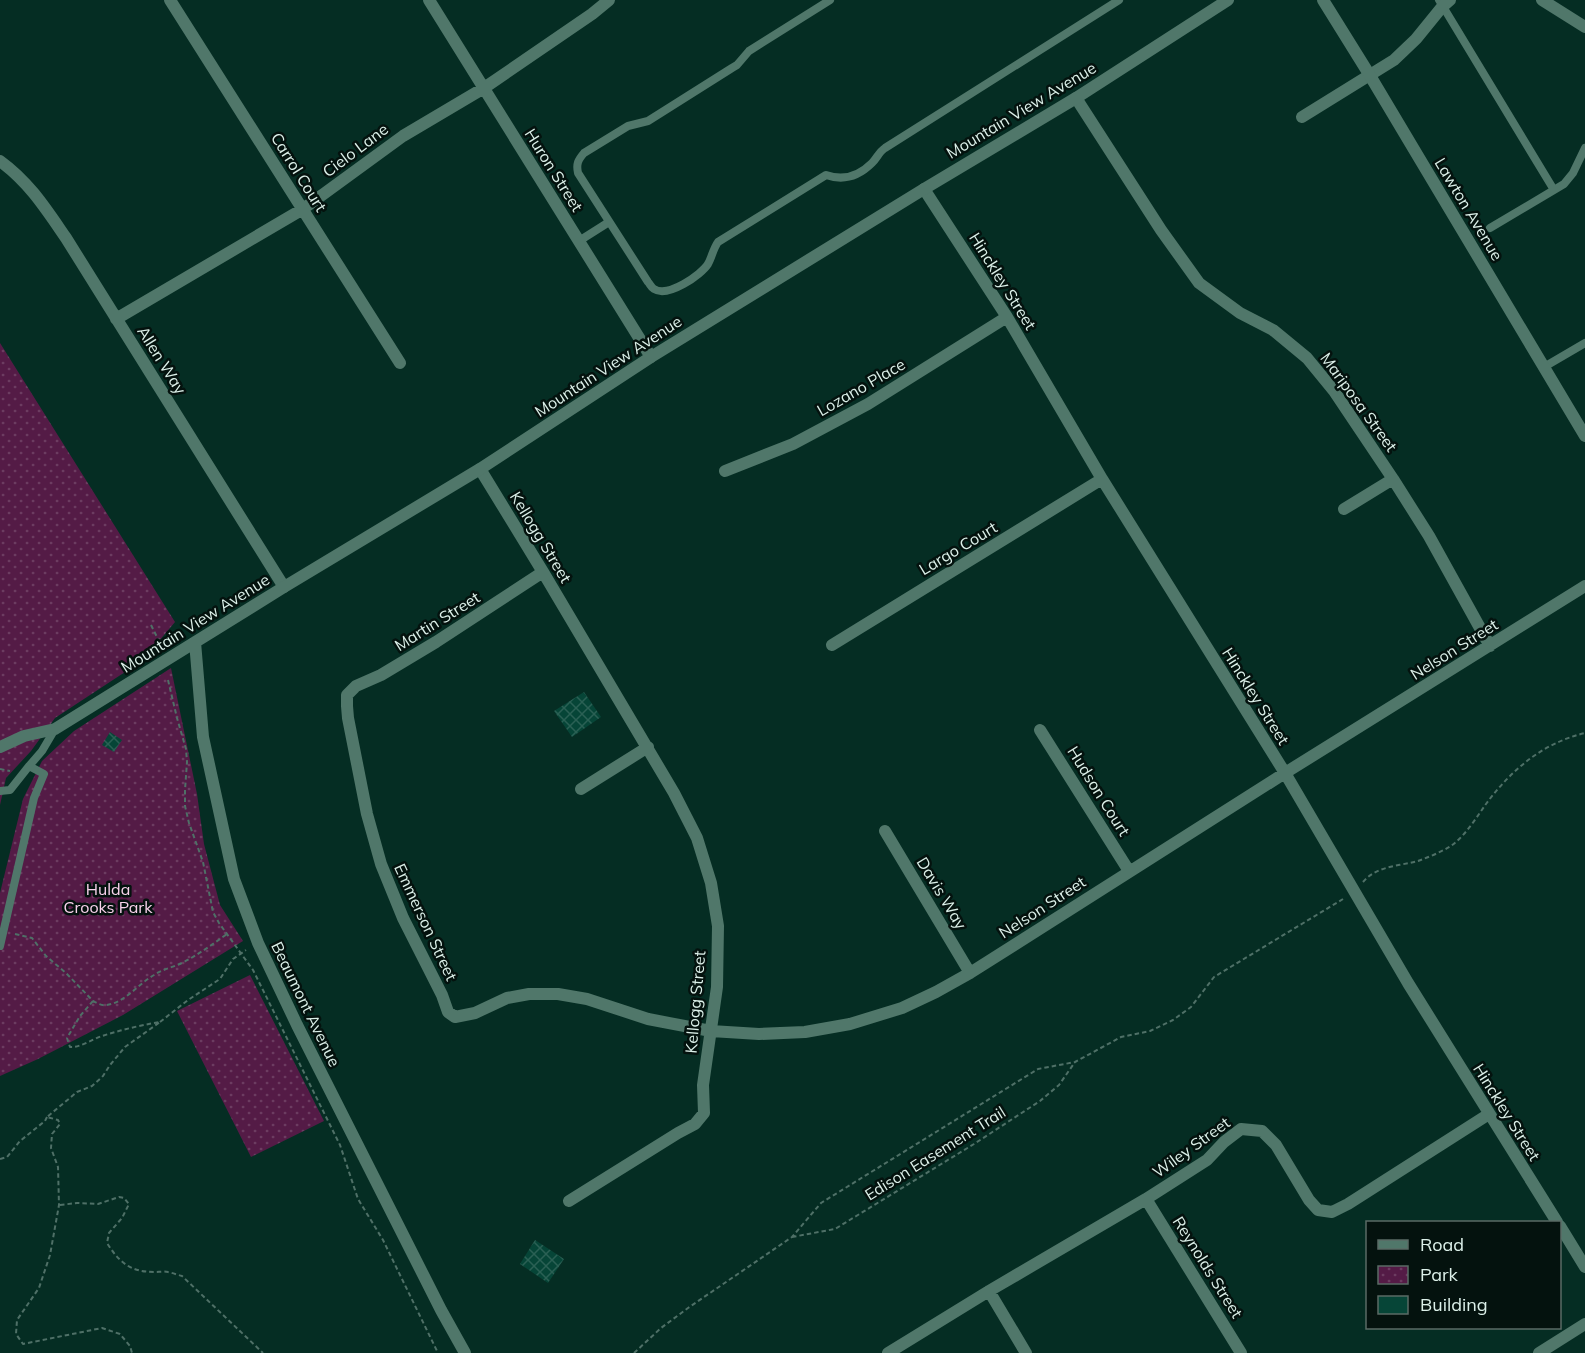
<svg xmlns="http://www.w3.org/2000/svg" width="1585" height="1353" viewBox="0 0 1585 1353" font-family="Mulish,sans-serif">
<defs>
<pattern id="park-dots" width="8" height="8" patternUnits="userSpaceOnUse" patternTransform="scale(1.5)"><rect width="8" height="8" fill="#541b46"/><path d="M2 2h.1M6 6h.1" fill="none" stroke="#6c3c61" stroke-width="1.8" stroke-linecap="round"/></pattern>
<pattern id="building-cross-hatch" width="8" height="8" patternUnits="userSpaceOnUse" patternTransform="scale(1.5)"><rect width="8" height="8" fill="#064537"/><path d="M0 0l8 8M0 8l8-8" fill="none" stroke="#2a6054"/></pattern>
</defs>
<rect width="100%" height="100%" fill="#052d23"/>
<path fill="url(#park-dots)" d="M0,343L175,622L159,641L154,653L55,718L31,751L6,778L0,805Z
M171,668L197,794L204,844L220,905L243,941L123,1015L38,1059L0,1076V893L23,799L42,761L74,731Z
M250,975L324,1121L251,1157L177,1011Z"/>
<path fill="url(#building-cross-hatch)" d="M584,692L601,717L572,737L554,711Z
M110,732L122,740L114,752L102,745Z
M535,1240L564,1259L548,1283L520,1264Z"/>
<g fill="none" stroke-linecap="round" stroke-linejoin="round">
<path stroke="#4f7067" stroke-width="2" stroke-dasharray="4.5 3" stroke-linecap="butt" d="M151,625L158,639L159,648
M168,680L177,718L186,749L187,762L185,790V806L189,823L203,862L213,912L219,923L253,970L340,1145L358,1199L383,1240L438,1353
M0,769L10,771
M1363,882C1376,866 1399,866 1418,861C1429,857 1441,852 1451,846C1466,835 1476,818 1486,804C1512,769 1543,743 1585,733
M15,934L32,938L46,956L66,973L93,1001C97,1003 102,1006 106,1005C125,1003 138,984 154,975C163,969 174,967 184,962C199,954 213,944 227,934
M93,1001L80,1016L67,1038L70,1047C80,1048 92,1039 102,1036C121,1030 141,1025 160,1022L125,1047L110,1065L103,1076L92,1086L77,1092L47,1117L58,1120L60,1124L52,1134L51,1148L58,1167L59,1205L50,1255L39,1288L17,1320L16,1334L23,1344L102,1328L120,1334L130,1346L132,1353
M160,1022L188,1000L220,979L233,959L246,950
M0,1159L7,1157L20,1141L45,1121L47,1117
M60,1205L77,1203L98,1204L119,1197L124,1198L129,1204L122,1218L109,1233L107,1243C119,1262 130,1272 154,1272C159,1272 164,1271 168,1272C173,1273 178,1275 182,1276L263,1353
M792,1237L835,1229L974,1144L1040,1101L1059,1085L1075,1062
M634,1353L661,1328L688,1308L792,1237L821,1203L1038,1069L1075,1062L1121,1037L1150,1031L1173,1020L1191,1007L1214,977L1343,899"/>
<path stroke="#50776a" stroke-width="8" d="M830,0L749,51L737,65L732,68L648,121L628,126L584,153C578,160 576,164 578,173L648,282C650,284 651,287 654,289C668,298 701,275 708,264C712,257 713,249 718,242L826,175C843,181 859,176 872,163C877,158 879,152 885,148L1119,0
M1439,0L1554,190
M1490,228L1564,184L1573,173L1585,148
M579,241L609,222
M1544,367L1585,343
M0,791L10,790L29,766
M0,946L34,798L44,774L29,766L42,751L55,729"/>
<path stroke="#50776a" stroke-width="12" d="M170,0L400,363
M429,0L651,357
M1542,0L1585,27
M1076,98L1161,230L1199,283L1240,313L1273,330L1307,358L1334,391L1393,479L1429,536L1490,646
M1302,117L1394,60L1416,39L1442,7L1450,0
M0,161C29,182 46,209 66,238L284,587
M924,189L1007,317L1102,479L1285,773L1408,983L1557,1222
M116,319L303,209L403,136L484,88L592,14L609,0
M480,469L543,572L674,793L697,838L711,883L718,926L717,987L703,1085L704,1113L695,1124L678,1133L569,1201
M725,471L793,444L868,404L1007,317
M1344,509L1393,479
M543,572L436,642L381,675L356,686L347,695V706L348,718L367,814L381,864L403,918L442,995L448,1012L455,1017L475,1013L507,998L529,994H558L587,999L648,1019L711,1031L759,1034L805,1032L850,1024L902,1008L936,992L970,973L1285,773L1585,586
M832,645L1102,479
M1040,730L1129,871
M581,789L648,747
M885,831L970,973
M1146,1199L1241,1353
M1560,1226L1585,1267
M989,1291L1026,1353
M888,1353L989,1291L1146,1199L1207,1160L1224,1142L1241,1129L1262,1131L1276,1145L1309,1200L1318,1210L1332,1212L1348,1204L1489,1114
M1539,1353L1585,1324"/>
<path stroke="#50776a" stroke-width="12" d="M1323,0L1369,74L1585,436
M195,642L203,737L234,879L258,943L297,1025L441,1310L465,1353
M0,747L24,736L55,729L284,587L480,469L651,357L924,189L1076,98L1228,0"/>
</g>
<g text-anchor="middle" stroke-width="5" stroke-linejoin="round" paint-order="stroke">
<g font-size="16" fill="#dcf0e9" stroke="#04120e">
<text transform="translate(1021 110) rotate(-31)" y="6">Mountain View Avenue</text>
<text transform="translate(355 150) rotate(-37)" y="6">Cielo Lane</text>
<text transform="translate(554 170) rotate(58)" y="6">Huron Street</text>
<text transform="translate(299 172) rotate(58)" y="6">Carrol Court</text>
<text transform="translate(1469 209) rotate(59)" y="6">Lawton Avenue</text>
<text transform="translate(1003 281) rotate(58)" y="6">Hinckley Street</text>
<text transform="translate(162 360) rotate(58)" y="6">Allen Way</text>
<text transform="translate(608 366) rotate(-33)" y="6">Mountain View Avenue</text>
<text transform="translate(861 387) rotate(-30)" y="6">Lozano Place</text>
<text transform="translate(1359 402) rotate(54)" y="6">Mariposa Street</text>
<text transform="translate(541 537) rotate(59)" y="6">Kellogg Street</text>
<text transform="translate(958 548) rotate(-31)" y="6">Largo Court</text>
<text transform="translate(437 621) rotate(-32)" y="6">Martin Street</text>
<text transform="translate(195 623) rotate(-32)" y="6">Mountain View Avenue</text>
<text transform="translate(1454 649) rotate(-32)" y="6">Nelson Street</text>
<text transform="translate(1256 696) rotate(58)" y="6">Hinckley Street</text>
<text transform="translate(1099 791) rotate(58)" y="6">Hudson Court</text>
<text transform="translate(942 893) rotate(59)" y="6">Davis Way</text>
<text transform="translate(1042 907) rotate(-33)" y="6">Nelson Street</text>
<text transform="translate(426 922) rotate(65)" y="6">Emmerson Street</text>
<text transform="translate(695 1002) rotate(-85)" y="6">Kellogg Street</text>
<text transform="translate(306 1004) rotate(64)" y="6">Beaumont Avenue</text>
<text transform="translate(1507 1112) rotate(58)" y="6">Hinckley Street</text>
<text transform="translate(1191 1147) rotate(-36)" y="6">Wiley Street</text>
<text transform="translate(935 1153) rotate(-32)" y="6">Edison Easement Trail</text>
<text transform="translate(1208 1267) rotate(58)" y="6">Reynolds Street</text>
</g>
<g font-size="16" fill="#f9d2ec" stroke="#04120e">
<text x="108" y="895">Hulda<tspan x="108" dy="18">Crooks Park</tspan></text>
</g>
</g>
<rect x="1366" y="1221" width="195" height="108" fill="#04120e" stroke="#5a6b66" stroke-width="1.5"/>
<rect x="1378" y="1240" width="30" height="9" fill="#50776a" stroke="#5a6b66" stroke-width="1.5"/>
<text x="1420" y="1251" font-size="18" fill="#dcf0e9">Road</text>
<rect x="1378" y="1266" width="30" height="18" fill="url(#park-dots)" stroke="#5a6b66" stroke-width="1.5"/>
<text x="1420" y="1281" font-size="18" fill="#dcf0e9">Park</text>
<rect x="1378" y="1296" width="30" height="18" fill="#064537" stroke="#5a6b66" stroke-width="1.5"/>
<text x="1420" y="1311" font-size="18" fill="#dcf0e9">Building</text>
</svg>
